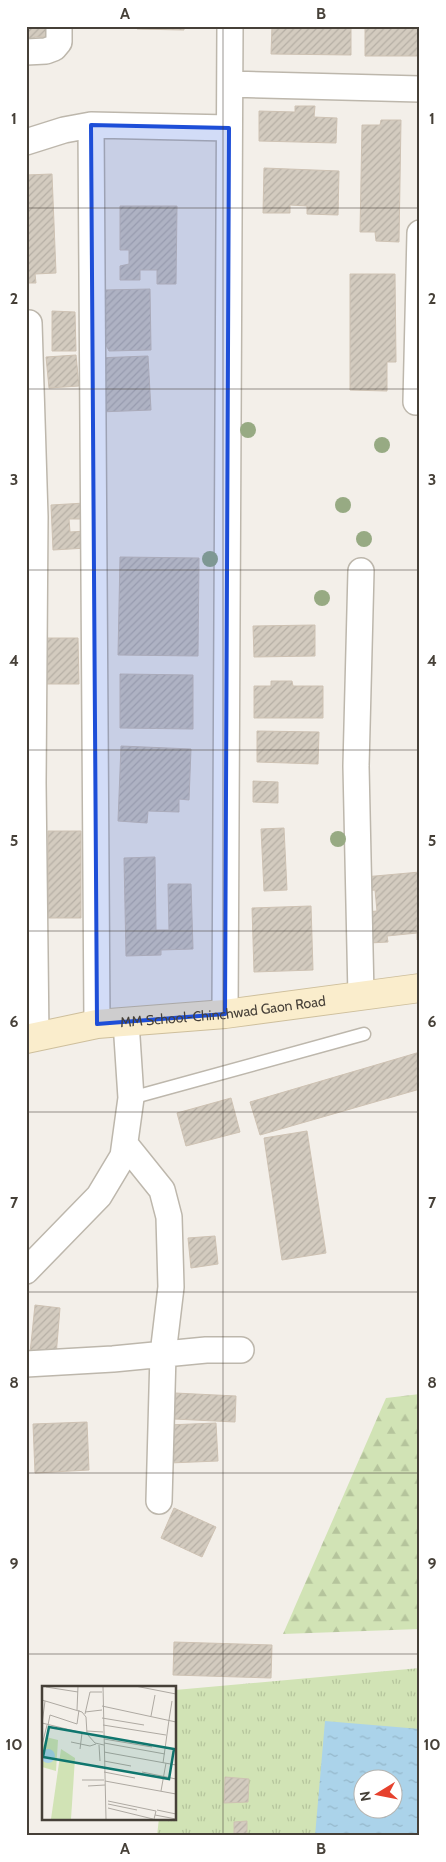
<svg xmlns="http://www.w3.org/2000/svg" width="446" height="1862" viewBox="0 0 446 1862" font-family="Cabin,sans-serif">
<defs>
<pattern id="grass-tufts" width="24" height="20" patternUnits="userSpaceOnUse" patternTransform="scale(1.25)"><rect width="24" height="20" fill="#d1e3b5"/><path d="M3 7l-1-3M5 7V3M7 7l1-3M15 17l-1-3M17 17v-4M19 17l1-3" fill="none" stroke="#b5c49c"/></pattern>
<pattern id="forest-firs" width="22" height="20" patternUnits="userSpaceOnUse" patternTransform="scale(1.25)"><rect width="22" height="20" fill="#d1e3b5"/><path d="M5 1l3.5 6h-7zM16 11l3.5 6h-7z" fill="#b5c49c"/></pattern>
<pattern id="water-ripples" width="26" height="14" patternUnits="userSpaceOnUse" patternTransform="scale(1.25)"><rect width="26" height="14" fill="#abd3ea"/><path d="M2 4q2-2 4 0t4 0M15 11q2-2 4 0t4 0" fill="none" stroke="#94b6c9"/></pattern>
<pattern id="building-hatch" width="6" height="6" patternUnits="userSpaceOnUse" patternTransform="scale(1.25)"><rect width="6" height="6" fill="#d3cbbf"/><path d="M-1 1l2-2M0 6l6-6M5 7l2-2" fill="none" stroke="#b6afa5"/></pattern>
</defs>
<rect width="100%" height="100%" fill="#f3efe9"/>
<path fill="url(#grass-tufts)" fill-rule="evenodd" d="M420,1668V1836H157L159,1818H175V1690ZM364,1780H394V1810H364Z"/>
<path fill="url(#forest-firs)" d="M420,1394V1629L283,1634L386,1398Z"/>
<path fill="url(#water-ripples)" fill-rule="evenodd" d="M325,1721L420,1729V1836H315ZM364,1780H394V1810H364Z"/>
<path fill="url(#building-hatch)" stroke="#cec2b3" d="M26,26H55L48,37H34L35,44L26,45Z
M137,26H184V30L137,29Z
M272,26H351V55L271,54Z
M365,26H418V56H365Z
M295,106H315L314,117L337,118L336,143L259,141V111L295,112Z
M381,120H401L399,242L376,241L375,232H360L362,125H380Z
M264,168L339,171L338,215L307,214V206L290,205V213H263Z
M52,174L56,273L35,274L36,283H26V175Z
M120,206H177L176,284H157V270H140V280H120V266L129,264V250H120Z
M350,274H395L396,362H387V391L350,390Z
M150,289L151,350L109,351L106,345H98L97,311L106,307L105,290Z
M52,311L75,312L76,351H52Z
M76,355L79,386L49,388L46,357Z
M148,356L151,410L99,412L96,358Z
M85,503V519H69L70,532L86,531L87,548L53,550L51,505Z
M120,557L199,558L198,656L118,655Z
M315,625V656L254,657L253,626Z
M45,638H78L79,684H46Z
M120,674L193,675V729L120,728Z
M271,681H292L293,686H323V718H254V686H271Z
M257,731L319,732L318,764L257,762Z
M121,746L191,749L189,800L179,799V812L148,811L147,823L118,821Z
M253,781L278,782V803L253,802Z
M284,828L287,890L264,891L261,829Z
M48,831H81V918H48Z
M155,857L156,930H169L168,884H191L193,949L161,950V955L126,956L124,858Z
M420,872V939L417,940V933L387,936L388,942L369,943L367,912L377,911L375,890L365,891L364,877Z
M311,906L313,970L254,972L252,908Z
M420,1052V1089L260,1135L250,1102Z
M231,1098L240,1132L186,1146L177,1113Z
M307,1131L326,1253L282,1260L264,1138Z
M215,1236L218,1264L191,1268L188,1238Z
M35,1305L60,1308L56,1356L30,1353Z
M175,1393L236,1396L235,1422L174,1419Z
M87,1422L89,1470L35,1473L33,1424Z
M216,1423L218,1461L169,1463L167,1425Z
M174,1508L216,1527L202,1557L161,1538Z
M174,1642L272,1645L271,1678L173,1675Z
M225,1777L249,1779L248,1802L224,1803Z
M247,1821V1836H234V1822Z"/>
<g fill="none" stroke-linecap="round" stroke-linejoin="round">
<g stroke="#bdb7ac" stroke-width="15">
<path id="service" d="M131,1098L364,1034"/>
</g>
<g stroke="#bdb7ac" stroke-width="28">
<path id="minor" d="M26,52L46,51L54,48L59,42V26
M230,84L420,89
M91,125L97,1024
M26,142L64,130L91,125L229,128
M29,323L35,517L33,783L36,1037
M416,402L420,233
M361,571L356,766L361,996
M225,1014L230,26
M125,1144L162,1190L169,1217L171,1287L163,1354L159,1501
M26,1271L99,1196L123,1156L131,1098L126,1022
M26,1364L113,1359L206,1350H241"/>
</g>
<g stroke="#cebf9c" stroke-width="30">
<g id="secondary">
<path id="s1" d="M26,1039L97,1024L225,1014L420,988"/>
</g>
</g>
<use href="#service" stroke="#fff" stroke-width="12"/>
<use href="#minor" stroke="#fff" stroke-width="25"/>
<use href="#secondary" stroke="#faedcc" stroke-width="28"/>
</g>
<g fill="#97aa83">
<circle cx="248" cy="430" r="8"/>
<circle cx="382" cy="445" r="8"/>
<circle cx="343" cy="505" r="8"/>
<circle cx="364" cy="539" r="8"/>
<circle cx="210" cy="559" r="8"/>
<circle cx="322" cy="598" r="8"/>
<circle cx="338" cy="839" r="8"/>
</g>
<path fill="#1d4ed8" fill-opacity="0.2" stroke="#1d4ed8" stroke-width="4" stroke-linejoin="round" d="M91,125L229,128L225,1014L97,1024Z"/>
<path fill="none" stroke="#464038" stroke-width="1" stroke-opacity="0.55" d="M223,26V1836M26,208H420M26,389H420M26,570H420M26,750H420M26,931H420M26,1112H420M26,1292H420M26,1473H420M26,1654H420"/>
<g text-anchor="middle" stroke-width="5" stroke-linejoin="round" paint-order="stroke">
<g font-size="14" fill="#464038" stroke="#fff">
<text dy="5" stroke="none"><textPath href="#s1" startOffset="199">MM School-Chinchwad Gaon Road</textPath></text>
</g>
</g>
<g transform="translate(42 1686)">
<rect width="134" height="134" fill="#f3efe9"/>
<path d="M4,51L16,54L14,85L0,81V64Z" fill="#d1e3b5"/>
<path d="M19,63L33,72L29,133H9Z" fill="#d1e3b5"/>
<path d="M-1 70a7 7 0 1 1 14 0a7 7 0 1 1-14 0Z" fill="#abd3ea"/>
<path fill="none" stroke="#aea9a2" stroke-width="1" d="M61,0L64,133M93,0L134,8M4,1L36,6M0,14L40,26L44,31L45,48M60,20L134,36M35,24L36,0M43,26L60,24M43,28L48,6H60M109,30L113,9M60,32L102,39M127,34L130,15M0,37L45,48L53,57L62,59M0,38L3,15M6,39L8,29L35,38L37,24M61,39L124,49M45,45L61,46M62,53L110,61M29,56L48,60L54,58M62,57L123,68M0,59L5,39M57,59L58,75M38,63L40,47M62,66L134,79M62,75L89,80M121,77L127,34M38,78L61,81M62,86L93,92M100,86L134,93M40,94H62M63,95L134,108M46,100L63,99M119,105L124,77M66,115L114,125L112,133M66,118L95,124M66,122L111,133M115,124L134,128M113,129L134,133"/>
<path fill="#0f766e" fill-opacity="0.15" stroke="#0f766e" stroke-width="2.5" d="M7,41L132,63L127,93L1,71Z"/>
<rect width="134" height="134" fill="none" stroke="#464038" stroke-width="2.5"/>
</g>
<rect width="446" height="1862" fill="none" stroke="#ffffff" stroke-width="55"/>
<g transform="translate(378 1794) rotate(260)"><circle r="24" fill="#ffffff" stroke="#b5b3af"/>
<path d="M0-4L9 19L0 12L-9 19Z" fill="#e6412d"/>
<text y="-8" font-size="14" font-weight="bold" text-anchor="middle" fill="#464038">N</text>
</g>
<rect x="28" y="28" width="390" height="1806" fill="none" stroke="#464038" stroke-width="2"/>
<g font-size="16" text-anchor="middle" font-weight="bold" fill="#464038">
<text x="125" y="19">A</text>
<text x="321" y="19">B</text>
<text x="14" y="124">1</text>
<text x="432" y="124">1</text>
<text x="14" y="304">2</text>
<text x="432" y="304">2</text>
<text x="14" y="485">3</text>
<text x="432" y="485">3</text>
<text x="14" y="666">4</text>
<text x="432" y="666">4</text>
<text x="14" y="846">5</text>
<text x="432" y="846">5</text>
<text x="14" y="1027">6</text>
<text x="432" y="1027">6</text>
<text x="14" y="1208">7</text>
<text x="432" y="1208">7</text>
<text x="14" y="1388">8</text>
<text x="432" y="1388">8</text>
<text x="14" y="1569">9</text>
<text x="432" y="1569">9</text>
<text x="14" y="1750">10</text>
<text x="432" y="1750">10</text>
<text x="125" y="1854">A</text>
<text x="321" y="1854">B</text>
</g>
</svg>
